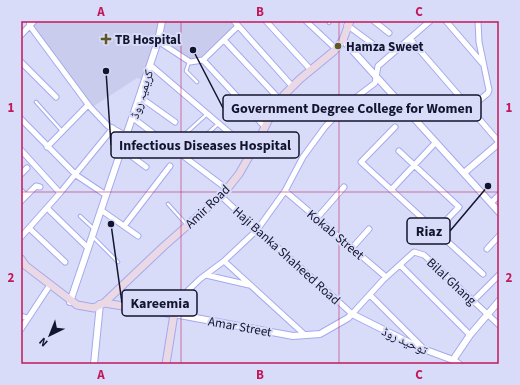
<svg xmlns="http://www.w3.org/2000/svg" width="520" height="385" viewBox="0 0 520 385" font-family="'Source Sans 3','Noto Naskh Arabic',sans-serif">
<rect width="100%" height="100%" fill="#d9dcf9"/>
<path fill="#c9ccec" d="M34,21H234L238,26L203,60L190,62L158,41L145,80L137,78L91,108L30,26Z"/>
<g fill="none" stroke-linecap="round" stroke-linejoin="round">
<g stroke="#a4a9ee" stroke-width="4.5">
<path id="service" d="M329,23L330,21
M189,62L186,71L197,82
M36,102L62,131
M184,135L207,114
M195,145L218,124
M209,155L231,134
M168,204L186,224
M80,216L94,229
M93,237L118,262"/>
</g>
<g stroke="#a4a9ee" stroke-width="7">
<path id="minor" d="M29,21L30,26L90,107L108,126L127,136
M234,21L292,86
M266,21L311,70
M306,21L336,49
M374,21L389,33
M446,21L483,64
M347,25L378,48
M21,35L34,21
M410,39L499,142
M224,40L281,101
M158,41L190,62L203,60L238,26
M203,60L265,127
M21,62L56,97
M150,65L252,152
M140,97L175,122
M470,108L488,93L489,90L479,42L478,21
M133,118L227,189
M21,119L76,175L106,195
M395,127L361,162L483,274
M47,147L88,105
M122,149L146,167
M21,150L60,193
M399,151L459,207L436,231
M21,174L27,168
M391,190L436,142
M21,191L26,196
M285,191L386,277
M221,196C264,237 309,274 352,314L383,280L414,252L424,255L499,325
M21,201L36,186L40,187
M491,203L499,195
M47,208L88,248
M101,210L138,236
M317,218L344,187
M124,226L170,166
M29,228L65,262
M21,237L60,193L113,128
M352,248L369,229
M487,249L499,236
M224,261L305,335
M400,265L470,335
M206,275L249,285
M370,295L424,349
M473,301L499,275
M174,314L176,302L200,279L224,261L257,230L285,191L303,157L325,127L346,105L375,83L378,66L430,21
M21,316L27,318
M21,329L50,285"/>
</g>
<g stroke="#a4a9ee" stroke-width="8">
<path id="tertiary" d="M343,40L499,212
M464,173L499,143
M70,302L158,41L162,21
M174,314L293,336L320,334L348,318L352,314L418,347L453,360L459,364
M453,360L470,335L499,301
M94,364L100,304"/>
</g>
<g stroke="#a4a9ee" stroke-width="9">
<path id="secondary" d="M21,259L26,266L77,305L94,308L104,303L174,314L166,364
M104,303L163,247L223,194L239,174L258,141L269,119L284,95L300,79L334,51L343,40L350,21"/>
</g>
<use href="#service" stroke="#fff" stroke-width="2.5"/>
<use href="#minor" stroke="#fff" stroke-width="5"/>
<use href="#tertiary" stroke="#fff" stroke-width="6"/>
<use href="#secondary" stroke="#ead8e4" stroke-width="7"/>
</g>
<path fill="none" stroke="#c2185b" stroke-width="1" stroke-opacity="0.55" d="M181,21V364M339,21V364M21,192H499"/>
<g fill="#5f5724" stroke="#d9dcf9" stroke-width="1.5">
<path d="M104 33h4v4h4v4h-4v4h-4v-4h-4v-4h4z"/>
<circle cx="338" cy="46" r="4"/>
</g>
<g text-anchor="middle" stroke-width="4" stroke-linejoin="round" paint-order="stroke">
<g font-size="13" font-weight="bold" fill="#13142d" stroke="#d9dcf9" text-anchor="start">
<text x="115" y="44">TB Hospital</text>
<text x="346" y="51">Hamza Sweet</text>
</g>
<g font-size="13" fill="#13142d" stroke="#d9dcf9">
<text transform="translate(141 94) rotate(-72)" y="5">کریمیہ روڈ</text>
<text transform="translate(207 206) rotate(-44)" y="5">Amir Road</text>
<text transform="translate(336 234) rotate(40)" y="5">Kokab Street</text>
<text transform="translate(287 255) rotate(42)" y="5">Haji Banka Shaheed Road</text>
<text transform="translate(452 281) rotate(43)" y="5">Bilal Ghang</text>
<text transform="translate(240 326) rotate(10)" y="5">Amar Street</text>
<text transform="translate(405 340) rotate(25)" y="5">توحید روڈ</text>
</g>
</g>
<path fill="none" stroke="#13142d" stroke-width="1.5" d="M193 50L223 108M106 71L111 145M488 186L450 231M111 224L122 303"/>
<g fill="#13142d" stroke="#d9dcf9" stroke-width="1.5">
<circle cx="193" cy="50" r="4"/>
<circle cx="106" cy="71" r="4"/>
<circle cx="488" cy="186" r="4"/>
<circle cx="111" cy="224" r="4"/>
</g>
<g fill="#d9dcf9" stroke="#13142d" stroke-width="1.5">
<rect x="223" y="95" width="258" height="26" rx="4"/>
<rect x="111" y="132" width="188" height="26" rx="4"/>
<rect x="407" y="218" width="43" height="26" rx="4"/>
<rect x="122" y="290" width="75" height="26" rx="4"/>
</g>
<g font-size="14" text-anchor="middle" font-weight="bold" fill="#13142d">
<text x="352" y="113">Government Degree College for Women</text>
<text x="205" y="150">Infectious Diseases Hospital</text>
<text x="429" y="236">Riaz</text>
<text x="160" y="308">Kareemia</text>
</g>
<rect width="520" height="385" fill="none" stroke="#d9dcf9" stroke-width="44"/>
<g transform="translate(50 335) rotate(223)" stroke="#d9dcf9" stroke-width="3" paint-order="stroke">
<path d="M0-3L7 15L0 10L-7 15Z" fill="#13142d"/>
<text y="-6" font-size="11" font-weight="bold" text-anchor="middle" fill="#13142d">N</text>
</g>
<rect x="22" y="22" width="476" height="341" fill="none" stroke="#c2185b" stroke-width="1.5"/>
<g font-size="13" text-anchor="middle" font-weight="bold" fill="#c2185b">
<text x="101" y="16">A</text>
<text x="260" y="16">B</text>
<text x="419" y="16">C</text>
<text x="11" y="112">1</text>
<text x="509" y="112">1</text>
<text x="11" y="282">2</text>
<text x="509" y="282">2</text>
<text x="101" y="379">A</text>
<text x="260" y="379">B</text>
<text x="419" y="379">C</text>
</g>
</svg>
